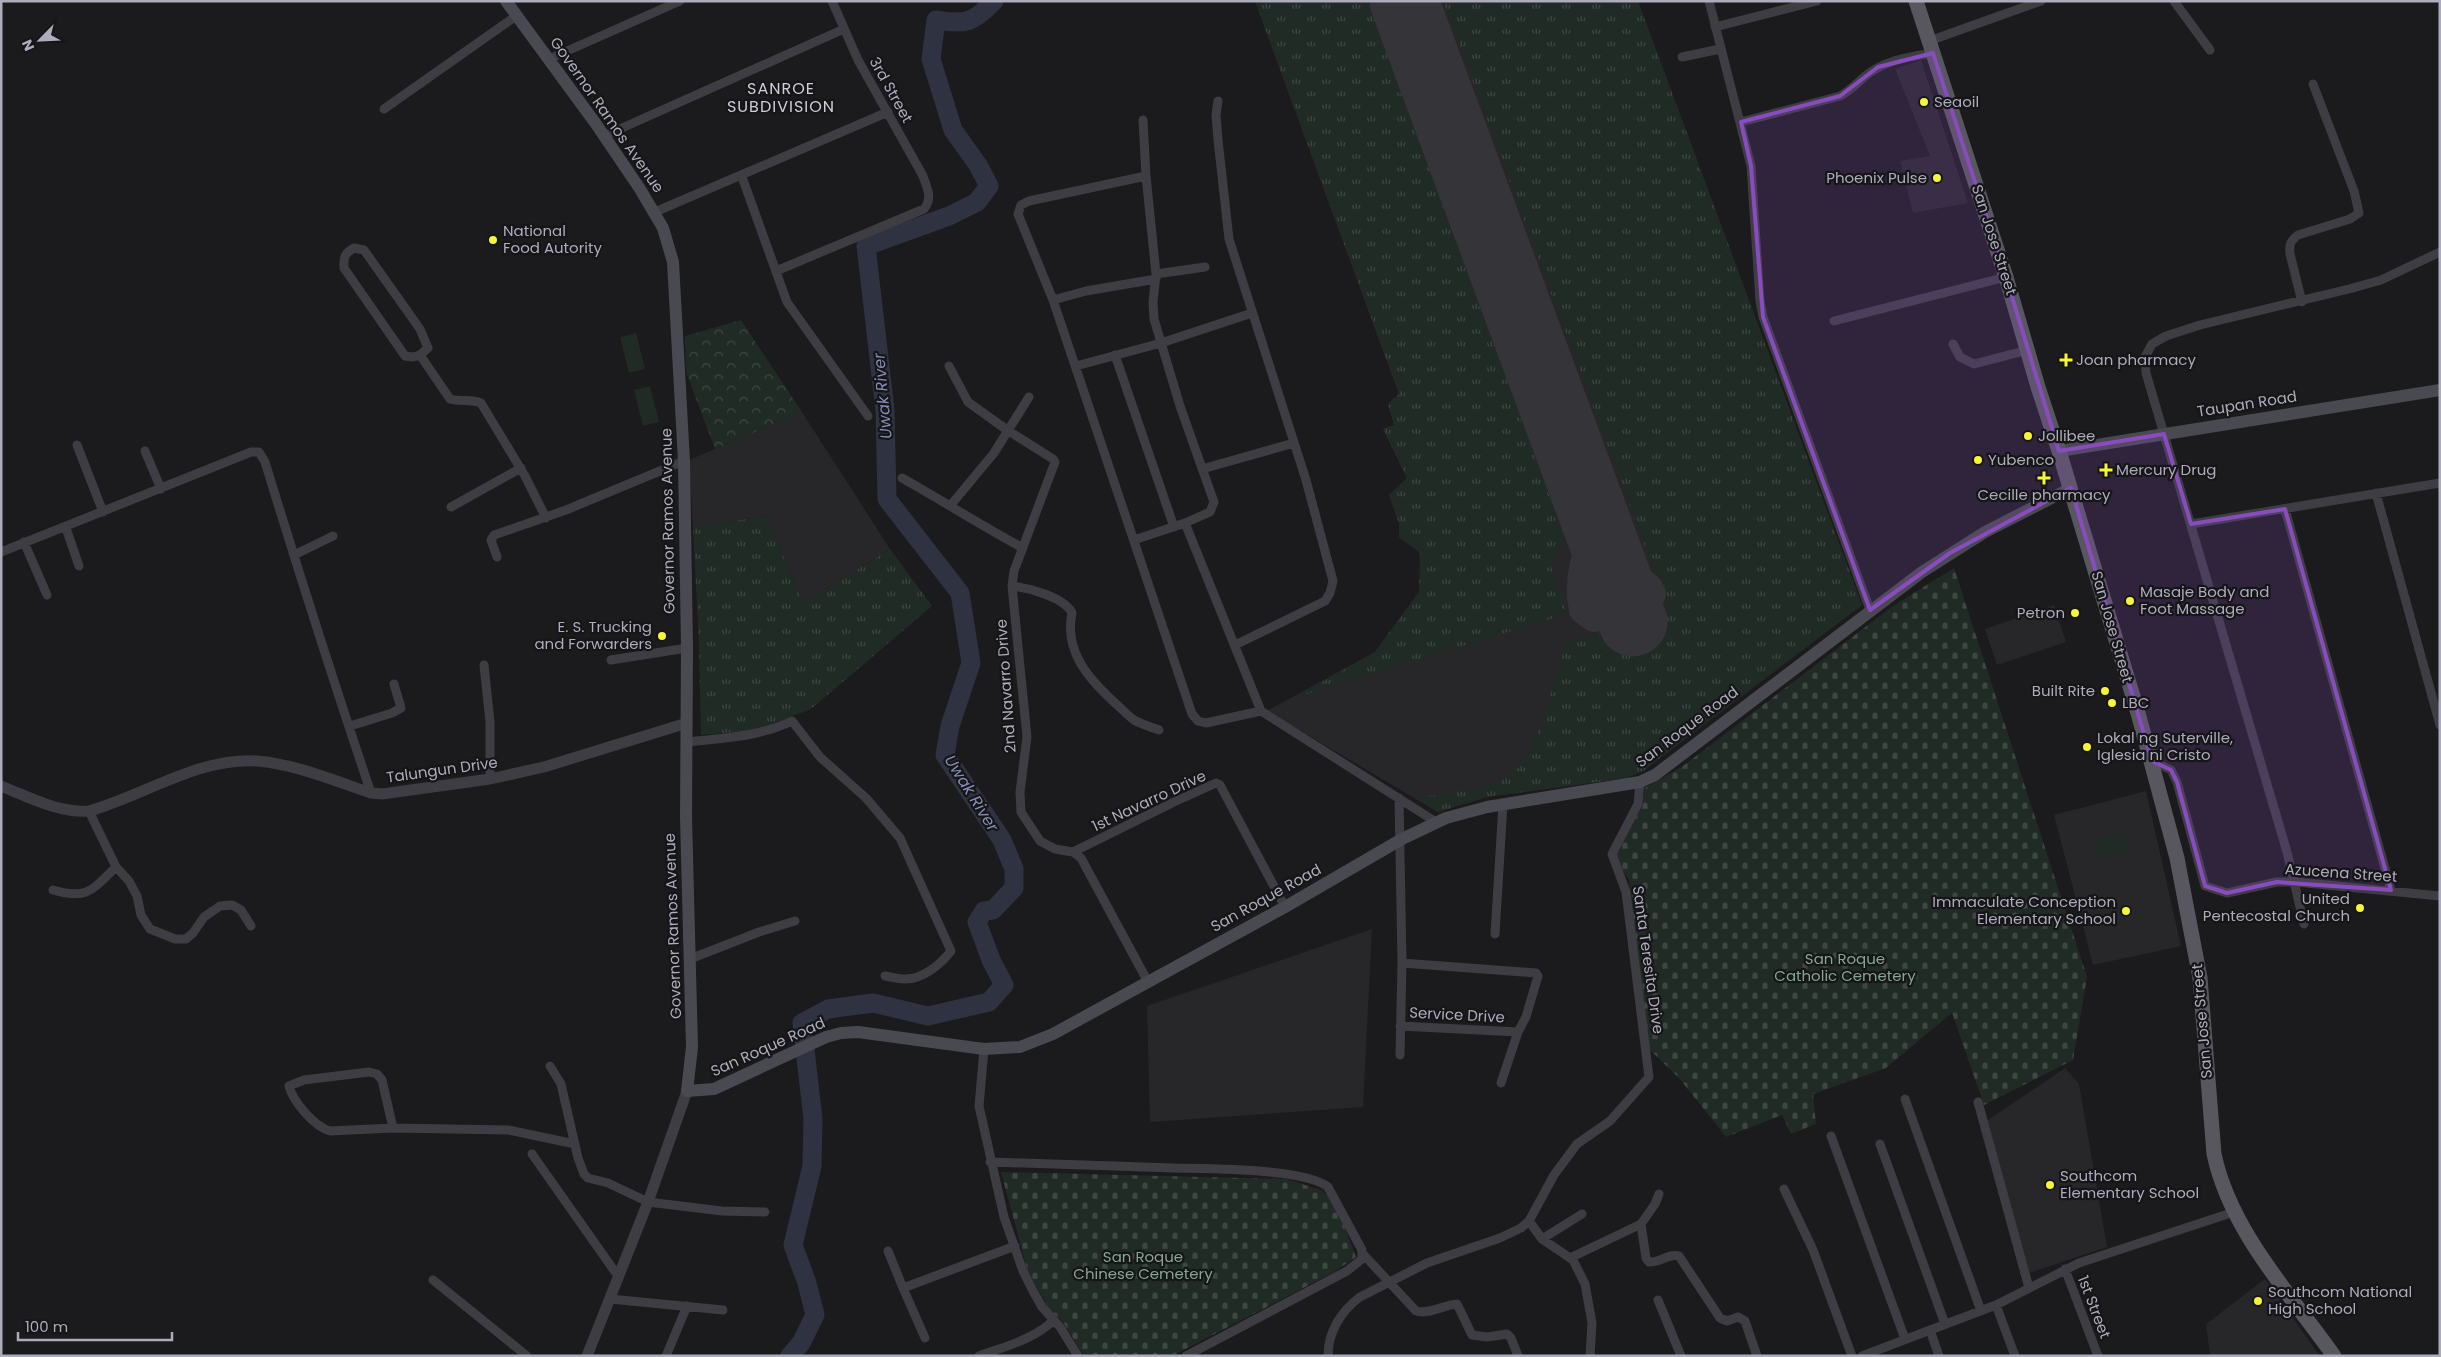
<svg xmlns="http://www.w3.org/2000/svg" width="2441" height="1357" viewBox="0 0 2441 1357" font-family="Poppins,sans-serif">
<defs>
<pattern id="grass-tufts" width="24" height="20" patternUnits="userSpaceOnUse" patternTransform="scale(1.25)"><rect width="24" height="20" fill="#212b25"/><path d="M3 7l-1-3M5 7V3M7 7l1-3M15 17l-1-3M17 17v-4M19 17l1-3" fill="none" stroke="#3f4743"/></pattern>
<pattern id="forest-crowns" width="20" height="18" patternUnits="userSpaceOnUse" patternTransform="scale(1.25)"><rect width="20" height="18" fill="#212b25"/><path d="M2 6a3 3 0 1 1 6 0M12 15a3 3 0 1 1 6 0" fill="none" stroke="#3f4743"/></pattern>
<pattern id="cemetery-stones" width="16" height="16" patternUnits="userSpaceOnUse" patternTransform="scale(1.25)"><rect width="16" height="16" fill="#212b25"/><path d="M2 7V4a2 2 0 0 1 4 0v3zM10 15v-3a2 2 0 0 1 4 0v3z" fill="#3f4743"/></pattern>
</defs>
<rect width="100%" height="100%" fill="#1b1a1c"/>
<path fill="#272629" d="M1255,1H1638L1862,605L1643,771L1626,778L1487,797L1438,812L1267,711L1375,652L1419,592L1421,558L1418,551L1399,537V523L1389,495L1407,478L1383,429L1394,425L1388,404L1399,394Z
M1921,60L1968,203L1913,213L1900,161L1930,156L1895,69Z
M802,412L890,549L803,603L766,516L693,527L689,460Z
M2054,605L2066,642L1997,665L1985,629Z
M2146,791L2181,946L2093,965L2054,815Z
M1372,929L1363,1107L1150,1122L1147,1006Z
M2065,1068L2079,1084L2107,1247L2029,1273L1985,1122Z
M2265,1279L2320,1356H2210L2206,1324Z"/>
<path fill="url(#grass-tufts)" d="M1255,1H1367L1565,539L1551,567L1567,614L1293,698L1375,652L1419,592L1420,553L1399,537V523L1389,495L1407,478L1383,429L1394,425L1388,404L1399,394Z
M1443,1H1638L1862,605L1643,771L1626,778L1487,797L1438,812L1413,797C1438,796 1498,789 1516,770C1540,744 1554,680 1565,645C1573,635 1588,638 1600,633L1603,641L1670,615Z
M766,516L803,603L890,549L932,606L811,709L757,730L701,735L699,646L693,527Z"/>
<path fill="url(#forest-crowns)" d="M741,320L802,412L715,449L686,372L685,336Z"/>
<path fill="url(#cemetery-stones)" d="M1954,568L2087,977L2073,1060L1984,1105L1952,1013L1886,1068L1813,1094L1816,1124L1791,1134L1782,1115L1726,1137L1679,1078L1649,1049L1629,880L1616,860L1617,850L1642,807L1645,788L1683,766L1893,606Z
M1001,1172L1286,1179L1321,1190L1335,1201L1356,1257L1334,1272L1172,1356H1084L1063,1322L1050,1310L1028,1272Z"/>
<path fill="#212b25" d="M636,333L645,369L629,373L620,337Z
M650,386L659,422L643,426L634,390Z
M2126,832L2131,851L2097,860L2092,840Z"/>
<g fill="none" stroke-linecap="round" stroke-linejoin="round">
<path stroke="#2f3341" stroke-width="19" d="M790,1356L801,1343L815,1315L807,1283L793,1245L812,1166L813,1119L802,1023L828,1009L873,1003L928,1016L989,1002L1004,985L991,960L977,922L984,911L993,910L1014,888V869L1002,840L945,755L950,726L971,663L960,593L887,499L885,410L866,246L949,216L977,202L989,186L978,165L953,130L931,59L936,20C965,25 973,23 994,1"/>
<path stroke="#343439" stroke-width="28" d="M1597,525C1586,554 1576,579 1583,610L1594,618L1609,608L1613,567
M1607,552L1649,588L1652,594C1643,610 1622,608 1610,597"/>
<path stroke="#343439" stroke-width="69" d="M1404,1L1633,622"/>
<path stroke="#3e3d43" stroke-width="9" d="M1709,1L1751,166L1760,301L1763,317L1870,610
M2174,1L2210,50
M1715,27L1817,1
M1929,41L2041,1
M1682,57L1720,49
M549,59L680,1
M1218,101L1216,115L1218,140L1229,239L1306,480L1333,581L1330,593L1325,601L1235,645
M384,109L516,16
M1143,120L1146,176
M1741,122L1840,96C1850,91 1856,84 1864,77C1884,60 1908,57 1933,53
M604,136L844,29
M742,177L787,302L868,416
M655,212L888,112
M776,271L924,209C933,198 927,188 923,176L858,60L832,1
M1156,274L1205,267
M1053,300L1086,291L1156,279
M2302,302L2290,254C2289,245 2290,241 2298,235L2350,219L2359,213L2354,191L2313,84
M1834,321L2006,277
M1953,344L1960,357L1974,364L2028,350
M420,355L428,348L420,329L364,250L354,248C345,253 343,257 344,268L405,356L413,357L420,355L450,399C461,402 470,399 481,403L525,476L546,518
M1115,355L1174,527
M949,366L968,402L1007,430L1053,459L1055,462L1014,571L1012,586L1027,737L1020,792L1021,812L1040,841L1055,849L1073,852L1081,858L1148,982
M1076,366L1161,343L1252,313
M77,445L103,512
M145,451L161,489
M1202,469L1294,443
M902,478C943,501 982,526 1023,548
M2376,493L2440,725
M950,506L994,453L1029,397
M451,507L521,468
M2285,509L2391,890
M1185,523L1261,711L1436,822
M2191,524L2440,483
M66,528L79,566
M1134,540L1185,523L1210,512L1214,502L1180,406L1154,319L1153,302L1156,274L1146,176L1029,201L1021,205L1018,214L1053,300L1192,714L1198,721L1206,723L1261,711
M24,542L47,595
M1,552L251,452H259L265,462C299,573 334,683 371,793
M294,555L333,536
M497,557L491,540L494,535L566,510L684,461
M1012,586C1029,588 1064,597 1072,613C1064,651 1088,678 1114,702C1120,707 1127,715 1134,720C1141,724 1151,727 1159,730
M611,660L687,648
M484,665L490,722V779
M350,726L392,713L401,708L394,684
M687,742C723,738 759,737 792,721L820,757L866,798L900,838L951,951C941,964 922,980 904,979C898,979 891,977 885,976
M2152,761L2171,770L2177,782L2205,886L2227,893L2277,882H2296L2440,896
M1399,798L1402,963L1400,1055
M89,811L116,867L129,881L137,896L141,915L150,929L175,939H186L193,933L204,917L220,906L232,905L241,910L251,926
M1073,852L1174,802L1216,783L1220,785L1285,907
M53,890C88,900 92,890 116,867
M2304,924L2287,852L2146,373L2145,357L2152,344L2166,336L2200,325L2349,289L2381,280L2440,252
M1495,934L1503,804
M690,959L759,932L795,921
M1402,963L1536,973L1538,976L1526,1017L1518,1032
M1400,1026L1518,1032L1501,1083
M984,1049L979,1106L1004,1217L1023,1271L1033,1291L1042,1307L1060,1327L1078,1356
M550,1066L561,1084L578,1158L584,1174L588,1178L608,1183L648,1202L722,1211L765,1212
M1905,1099L1981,1311
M1978,1102L2029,1288
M393,1128L330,1131C315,1127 293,1102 289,1086L304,1080L369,1072L377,1074L382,1080L393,1128L508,1130L575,1144
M1831,1136L1905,1339
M1880,1144L1945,1324
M532,1154L618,1276
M990,1162C1052,1164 1113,1166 1174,1168C1208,1169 1303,1168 1328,1187L1362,1250V1259L1347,1271L1186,1356
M1784,1189L1813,1250L1852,1356
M1659,1194L1655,1204L1641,1224L1646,1258L1649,1262C1660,1263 1669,1253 1679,1256L1720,1318L1727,1321L1738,1317L1745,1321L1757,1356
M1529,1221L1542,1239L1573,1260L1585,1284L1592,1323L1590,1356
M1542,1239L1582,1214
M888,1251L903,1288
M1363,1254L1416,1311C1428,1315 1444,1305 1457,1304L1472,1335L1487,1337L1507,1334L1511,1338L1518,1356
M1570,1258L1641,1224
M2065,1269L2098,1356
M433,1280L527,1356
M610,1299L723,1310
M1658,1300L1681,1356
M1996,1305L2015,1356
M1930,1330L1939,1356
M925,1338L903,1288L1015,1246
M666,1356L687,1306
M979,1356C1006,1346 1033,1340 1054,1320
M1328,1356C1328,1332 1341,1311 1360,1297L1427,1263L1500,1238L1521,1228L1529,1221L1554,1175L1577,1144L1610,1121L1649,1077L1626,892L1612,854L1638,804L1640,782
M1862,1356L1996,1305L2079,1263L2234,1212"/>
<path stroke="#3e3d43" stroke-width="11" d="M1,786C29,797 58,813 89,811C143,796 199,757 257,761C295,764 335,781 371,793L382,794L490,779L544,767L687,723
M587,1356L648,1202L687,1091"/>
<path stroke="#494951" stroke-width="12" d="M506,1L596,124L640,189L663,228L673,262L684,461L687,648L686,817L692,1047L687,1091L714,1089L826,1037L841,1033L858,1032L984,1049L1020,1047L1053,1034L1285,907L1402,839L1446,818L1487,807L1640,782L1655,775L1922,572L1985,532L2071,488
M2059,451L2440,390"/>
<path stroke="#585760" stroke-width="15" d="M1916,1L2006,277L2038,387L2059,451L2138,713L2177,858L2200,978L2214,1154C2230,1230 2290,1294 2334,1356"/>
</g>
<path fill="#884cbe" fill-opacity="0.2" stroke="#884cbe" stroke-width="4" stroke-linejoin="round" d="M1933,53L2006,277L2059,451L2164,434L2191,524L2285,509L2391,890L2277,882L2227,893L2205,886L2177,782L2171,770L2152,761L2071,488L1950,553L1870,610L1763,317L1751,166L1741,122L1840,96L1878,67Z"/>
<g fill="#f6f538" stroke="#161517" stroke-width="2">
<circle cx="1924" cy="102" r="5"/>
<circle cx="1937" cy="178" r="5"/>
<circle cx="493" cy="240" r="5"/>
<path d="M2063.5 352.5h5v5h5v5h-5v5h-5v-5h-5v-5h5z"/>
<circle cx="2028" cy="436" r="5"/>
<circle cx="1978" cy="460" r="5"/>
<path d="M2103.5 462.5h5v5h5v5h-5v5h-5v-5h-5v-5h5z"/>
<path d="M2041.5 470.5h5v5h5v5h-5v5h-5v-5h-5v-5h5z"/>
<circle cx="2130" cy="601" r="5"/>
<circle cx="2075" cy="613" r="5"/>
<circle cx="662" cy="636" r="5"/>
<circle cx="2105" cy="691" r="5"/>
<circle cx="2112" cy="703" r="5"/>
<circle cx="2087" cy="747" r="5"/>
<circle cx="2360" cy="908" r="5"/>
<circle cx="2126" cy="911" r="5"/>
<circle cx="2050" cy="1185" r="5"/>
<circle cx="2258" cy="1301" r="5"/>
</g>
<g text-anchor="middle" stroke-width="4.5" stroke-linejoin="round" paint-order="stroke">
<g font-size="15" fill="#adacbc" stroke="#161517">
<text transform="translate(891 90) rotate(61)" y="5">3rd Street</text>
<text transform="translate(607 115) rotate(55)" y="5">Governor Ramos Avenue</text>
<text transform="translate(1994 240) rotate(72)" y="5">San Jose Street</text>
<text transform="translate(2247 404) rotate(-9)" y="5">Taupan Road</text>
<text transform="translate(668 521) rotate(-91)" y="5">Governor Ramos Avenue</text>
<text transform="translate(2112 627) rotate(74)" y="5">San Jose Street</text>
<text transform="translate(1006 686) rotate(-94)" y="5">2nd Navarro Drive</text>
<text transform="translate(1687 727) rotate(-37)" y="5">San Roque Road</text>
<text transform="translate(442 770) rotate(-8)" y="5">Talungun Drive</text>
<text transform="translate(1149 801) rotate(-25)" y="5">1st Navarro Drive</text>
<text transform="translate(2341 873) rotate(4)" y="5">Azucena Street</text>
<text transform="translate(1266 898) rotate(-29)" y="5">San Roque Road</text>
<text transform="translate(673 926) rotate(-92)" y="5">Governor Ramos Avenue</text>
<text transform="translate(1648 960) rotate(82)" y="5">Santa Teresita Drive</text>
<text transform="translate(1457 1015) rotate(3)" y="5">Service Drive</text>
<text transform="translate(2202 1021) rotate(-95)" y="5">San Jose Street</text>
<text transform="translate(768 1047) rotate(-24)" y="5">San Roque Road</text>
<text transform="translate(2094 1307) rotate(69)" y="5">1st Street</text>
</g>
<g font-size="15" fill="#adacbc" stroke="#161517" text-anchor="start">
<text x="1934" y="107">Seaoil</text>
<text x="1927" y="183" text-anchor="end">Phoenix Pulse</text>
<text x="503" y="236">National<tspan x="503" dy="17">Food Autority</tspan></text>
<text x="2076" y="365">Joan pharmacy</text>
<text x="2038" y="441">Jollibee</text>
<text x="1988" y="465">Yubenco</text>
<text x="2116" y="475">Mercury Drug</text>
<text x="2044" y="500" text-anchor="middle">Cecille pharmacy</text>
<text x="2140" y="597">Masaje Body and<tspan x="2140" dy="17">Foot Massage</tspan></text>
<text x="2065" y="618" text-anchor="end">Petron</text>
<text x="652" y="632" text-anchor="end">E. S. Trucking<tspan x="652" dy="17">and Forwarders</tspan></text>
<text x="2095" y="696" text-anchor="end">Built Rite</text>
<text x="2122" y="708">LBC</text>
<text x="2097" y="743">Lokal ng Suterville,<tspan x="2097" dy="17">Iglesia ni Cristo</tspan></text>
<text x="2350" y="904" text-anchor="end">United<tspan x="2350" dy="17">Pentecostal Church</tspan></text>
<text x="2116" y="907" text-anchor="end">Immaculate Conception<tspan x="2116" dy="17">Elementary School</tspan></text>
<text x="2060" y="1181">Southcom<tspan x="2060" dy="17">Elementary School</tspan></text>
<text x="2268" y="1297">Southcom National<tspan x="2268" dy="17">High School</tspan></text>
</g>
<g font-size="15" fill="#83a791" stroke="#161517">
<text x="1845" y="964">San Roque<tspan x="1845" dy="17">Catholic Cemetery</tspan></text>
<text x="1143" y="1262">San Roque<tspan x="1143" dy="17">Chinese Cemetery</tspan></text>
</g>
<g font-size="16" letter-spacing="1" fill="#cecdd8" stroke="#161517">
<text x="781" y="94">SANROE<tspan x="781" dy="18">SUBDIVISION</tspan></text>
</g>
<g font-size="16" font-style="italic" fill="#838db7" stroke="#161517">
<text transform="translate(882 396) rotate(-95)" y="6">Uwak River</text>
<text transform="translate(972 793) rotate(58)" y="6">Uwak River</text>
</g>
</g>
<rect width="2441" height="1357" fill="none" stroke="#adacbc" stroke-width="5"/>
<g transform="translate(40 40) rotate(246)" stroke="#161517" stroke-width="4" paint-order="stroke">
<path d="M0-4L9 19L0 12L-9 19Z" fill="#adacbc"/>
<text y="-8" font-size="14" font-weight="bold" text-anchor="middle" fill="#adacbc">N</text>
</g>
<path d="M18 1332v8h154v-8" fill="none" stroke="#adacbc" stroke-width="2.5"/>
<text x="25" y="1332" font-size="15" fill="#adacbc" stroke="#161517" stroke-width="4" paint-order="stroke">100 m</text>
</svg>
